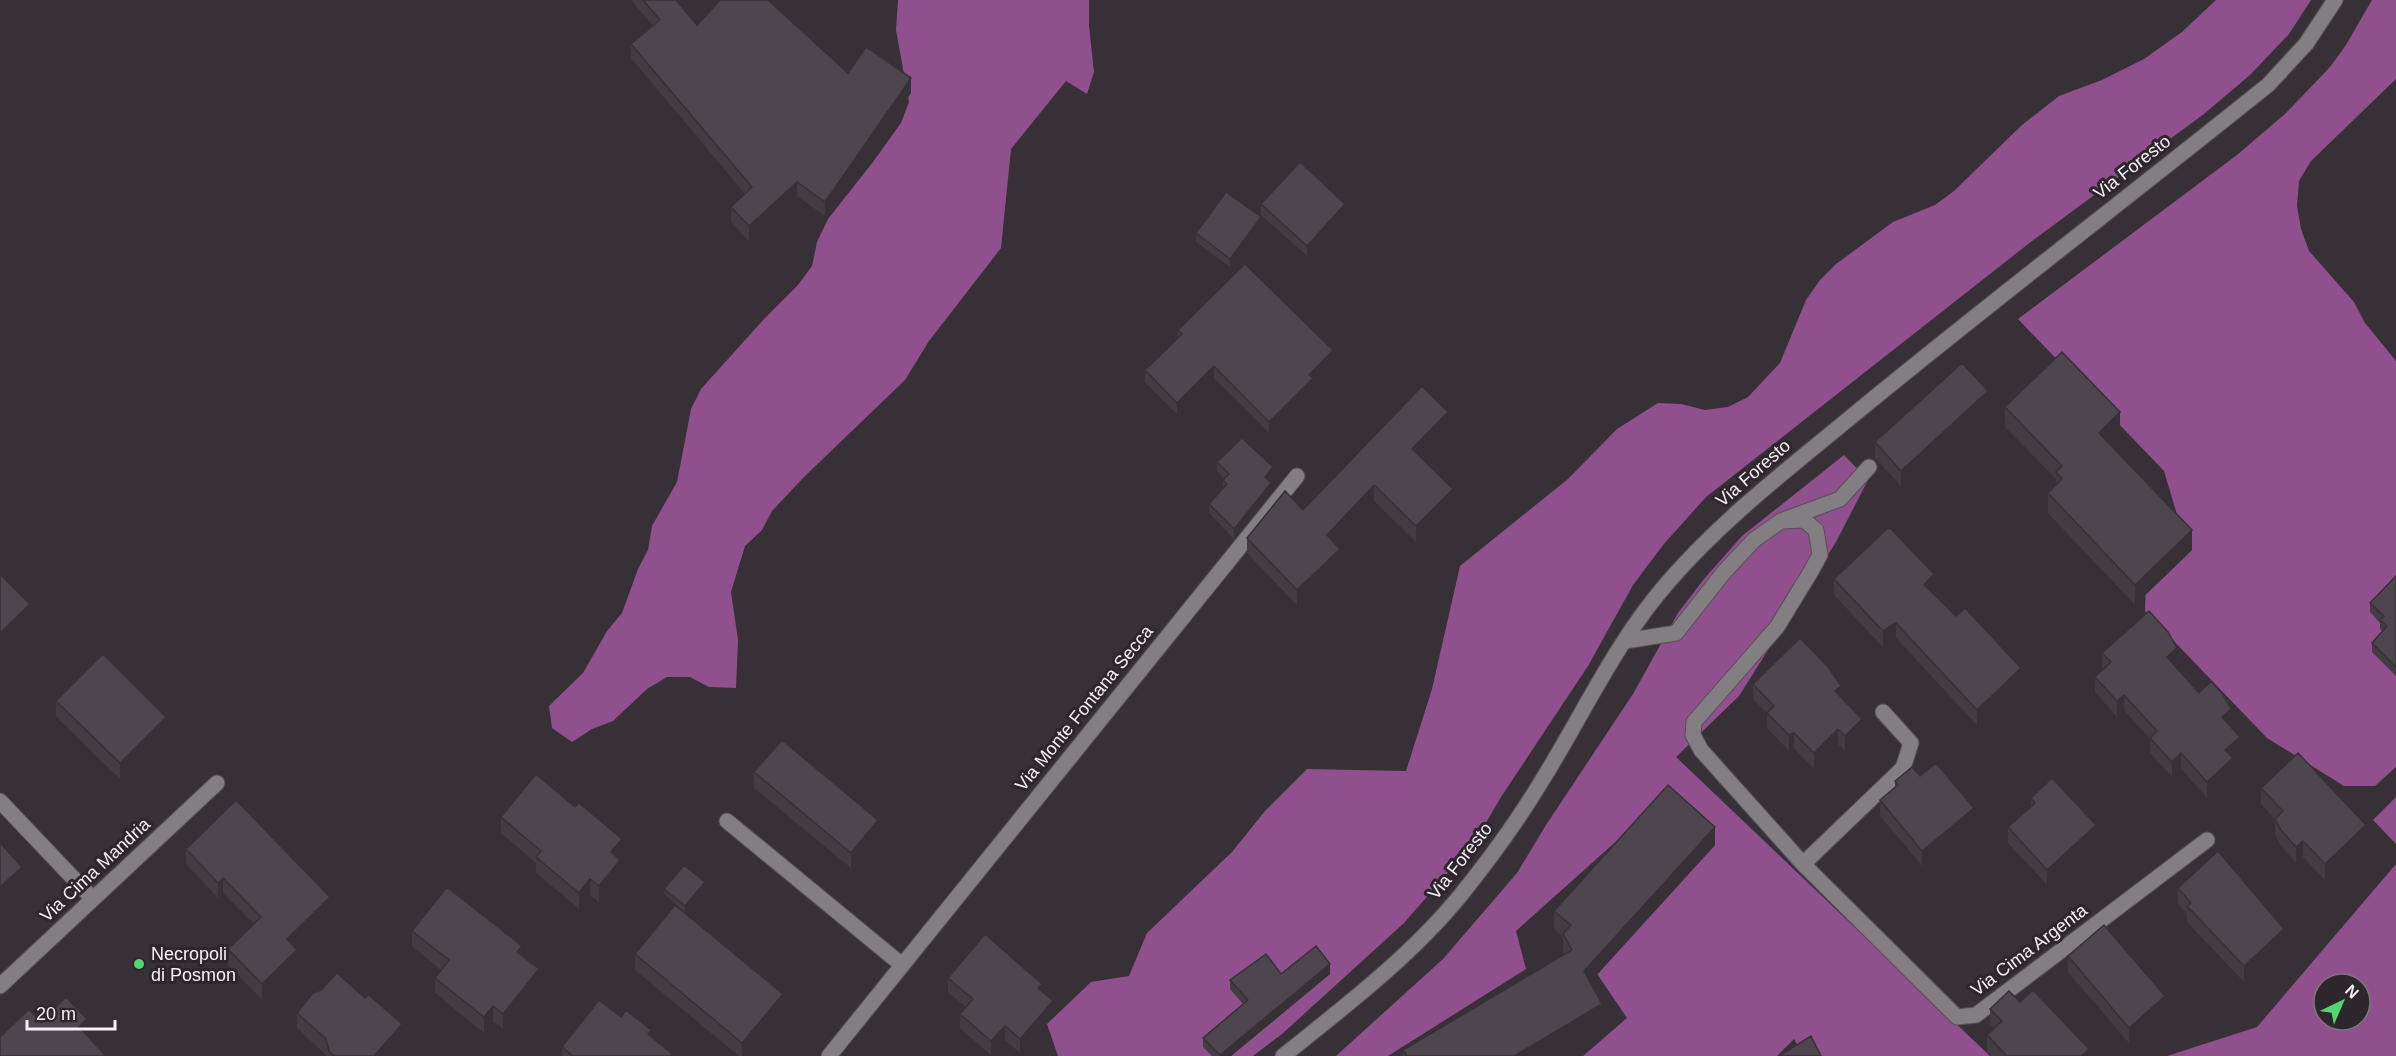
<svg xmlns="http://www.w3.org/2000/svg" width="2396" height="1056" viewBox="0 0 2396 1056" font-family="Arial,sans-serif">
<rect width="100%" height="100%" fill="#383037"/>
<path fill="#90508d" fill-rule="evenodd" d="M898,0H1089V26L1094,72L1087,94L1066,81L1011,149L1001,248L929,341L905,380L804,477L772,511L762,530L745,546L731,592L738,640L736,688L709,687L690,677H667L647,689L613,721L592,729L572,742L552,728L549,706L583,673L607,631L622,613L638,569L648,550L652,526L677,482L691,409L701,389L765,318L798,285L812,266L817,242L828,219L873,162L901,123L909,102L896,30Z
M2216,0H2311L2289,34L2250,75L2204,114L2032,241L1706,497L1663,545L1633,585L1588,666L1501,797L1474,843L1404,923L1282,1034L1253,1056H1058L1047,1024L1091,982L1129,976L1147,933L1232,852L1265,811L1307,769L1406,771L1432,689L1460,566L1568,479L1617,429L1658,403L1681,404L1705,410L1728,407L1748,397L1780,363L1806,300L1820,280L1836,264L1893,222L1935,205L1954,191L2022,125L2059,96L2102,80L2144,59L2182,32Z
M2372,0H2396V79L2311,161L2299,181L2297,206L2301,229L2309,251L2354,302L2365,323L2396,361V767L2375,786H2344L2267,738L2145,611L2146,579L2178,518L2164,471L2018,319L2237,155L2286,113L2330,67L2346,45Z
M1844,455L1868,480L1836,542L1739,696L1676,757L1990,1056H1804L1794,1039L1777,1056H1583L1627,1018L1589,962L1659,803L1516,931L1526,969L1388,1056H1336L1443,959L1517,873L1546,825L1633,694L1678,613L1704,579L1742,536Z
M2396,797V844L2373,820Z
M2396,864V1056H2167L2257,1027ZM2324,984H2360V1020H2324Z"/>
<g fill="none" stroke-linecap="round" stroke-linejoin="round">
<g stroke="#564f55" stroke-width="17">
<path id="minor" d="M1781,521L1804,520L1816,530L1820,555L1810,573L1777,627L1694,722L1693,735L1701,750L1803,864L1957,1017L1976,1015L2207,840
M1625,641L1676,633L1724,572L1754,540L1781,521L1840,499L1869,467
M0,801L93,899
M727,821L902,965
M1803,864L1903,768L1911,743L1883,712
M0,986L217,783
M829,1056L1297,476
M1283,1056C1344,1007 1410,957 1460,896C1489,860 1517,822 1541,782C1583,715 1616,641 1669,581C1723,519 1788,469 1851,417C1988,304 2130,196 2268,85L2306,44L2335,0"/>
</g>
<use href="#minor" stroke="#827e81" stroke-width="15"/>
</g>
<path fill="#433c43" d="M631,0H676L697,25L911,93L825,216L797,196L749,241L731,222V207L745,194L631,58V44L653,26Z
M1261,204L1345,214L1307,256L1261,215Z
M1261,225L1230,267L1196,242V233Z
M1178,330L1333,362L1313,383V390L1269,433L1214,378L1177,414L1145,382V370L1178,338Z
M1988,407L1901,486L1875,458V442Z
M2005,407L2120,432L2109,443L2192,550L2135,605L2048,513V493L2056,485V479L2005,427Z
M1448,427L1419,456L1453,504L1416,542L1374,501L1334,542L1340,564L1297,605L1247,553V538L1303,510Z
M1217,462L1273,477L1269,481L1271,493L1234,539L1209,513V504L1223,488V480L1224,479L1217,471Z
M2396,576V676L2372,652V643L2382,631L2380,629V623L2370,612V603Z
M1834,579L1934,590L1932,593L2021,683L1977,725L1896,638L1883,647L1834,595Z
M2102,653L2177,664L2175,666L2199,693L2231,724L2230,725L2240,753L2233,759V774L2207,798L2181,769L2172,777L2150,753V739L2124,710L2117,717L2095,692V677L2103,669L2102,668Z
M1753,684L1841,697L1862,734L1845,751L1838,744L1814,769L1794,748L1789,751L1767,728V713L1753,699Z
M56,701L166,733L120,779L56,717Z
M754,772L878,835L851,868L754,788Z
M1920,776L1974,824L1922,866L1880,816V800L1895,788V781Z
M2261,788L2366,841L2325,880L2303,857L2296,863L2281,846L2275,835V819L2261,804Z
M2031,798L2096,841L2047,885L2008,843V827L2031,806Z
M501,817L622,854L619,859L620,876L599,902L590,895L579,909L536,873V863L501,833Z
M1715,845L1590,982L1602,1022L1545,1056H1403V1050L1565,955L1563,952V937L1554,929V911Z
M186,849L330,913L295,947L297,965L262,999L228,965V949L254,924L223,893L218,898L186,864Z
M705,888L685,912L664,894V889Z
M2178,888L2284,944L2244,982L2187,922V914L2178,904Z
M412,931L522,956L539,984L503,1029L493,1022L484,1033L435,993V978L441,970L412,946Z
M635,954L783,1009L744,1056H739L635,970Z
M2068,956L2165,1012L2129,1043L2068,972Z
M1281,974H1330L1231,1056H1212L1203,1047V1038L1243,1004L1230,989V980Z
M948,978L1042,992L1053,1015L1020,1053L1005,1040L991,1055L960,1028V1014L966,1007L948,992Z
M2020,1002L2089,1056H1992L1987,1051V1035L1994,1028L1990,1024V1009Z
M297,1013L402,1040L388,1056H327L297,1028Z
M621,1017L651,1037L672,1056H562V1047Z"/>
<path fill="#373137" d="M911,78V93L825,216V202Z
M797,182V196L749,241V226Z
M1345,204V214L1307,256V246Z
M1261,217V225L1230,267V259Z
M1333,350V362L1313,383V390L1269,433V422L1309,375Z
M1214,366V378L1177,414V403Z
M1988,391V407L1901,486V471Z
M1448,412V427L1412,464V449Z
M2120,412V432L2099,452V433Z
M1273,467V477L1265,486V477Z
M1271,483V493L1234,539V529Z
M1374,485V501L1327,550V535Z
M1453,489V504L1416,542V526Z
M2192,530V550L2135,605V585Z
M1340,549V564L1297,605V590Z
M1934,574V590L1924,601V585Z
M30,604V619L0,649V633Z
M1896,623V638L1883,647V631Z
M2177,648V664L2167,673V657Z
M2021,668V683L1977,725V710Z
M1841,686V701L1835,691Z
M2124,695V710L2117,717V701Z
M2231,709V724L2222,732V717Z
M166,717V733L120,779V763Z
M1862,719V734L1845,751V736Z
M1838,729V744L1814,769V753Z
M1794,733V748L1789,751V735Z
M2240,737V753L2233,759V774L2207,798V782L2225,750Z
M2181,753V769L2172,777V762Z
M1974,808V824L1922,866V851Z
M878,820V835L851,868V853Z
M2096,825V841L2047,885V870Z
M2366,825V841L2325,880V864Z
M1715,827V845L1584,989V971Z
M622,839V854L611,868V852Z
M2303,841V857L2296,863V847Z
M620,860V876L599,902V886Z
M22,867V883L0,903V887Z
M223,878V893L218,898V883Z
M590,879V895L579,909V893Z
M705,882V888L685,912V906Z
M330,897V913L287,955V939Z
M2284,929V944L2244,982V966Z
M522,946V962L517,952Z
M297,950V965L262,999V984Z
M1330,964V974L1231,1056H1220Z
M539,969V984L503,1029V1014Z
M1042,984V998L1038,988Z
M783,994V1009L744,1056H742V1043Z
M2165,996V1012L2129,1043V1028Z
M1053,1001V1015L1020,1053V1039Z
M1602,1004V1022L1545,1056H1514Z
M493,1006V1022L484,1033V1017Z
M87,1019V1033L79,1041V1027Z
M402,1024V1040L388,1056H374Z
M1005,1026V1040L991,1055V1041Z
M2089,1049V1056H2081Z"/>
<path fill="#4e464e" stroke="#373137" stroke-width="1.5" d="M643,0H676L697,25L720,0H768L848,73L866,47L911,78L825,202L797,182L749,226L731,207L752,187L631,44L660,20Z
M1300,162L1345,204L1307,246L1261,204Z
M1226,192L1261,217L1230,259L1196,233Z
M1245,264L1333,350L1309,375L1313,378L1269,422L1214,366L1177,403L1145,370L1182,334L1178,330Z
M2062,352L2120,412L2099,433L2192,530L2135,585L2048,493L2062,479L2056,472L2062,466L2005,407Z
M1962,363L1988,391L1901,471L1875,442Z
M1422,386L1448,412L1412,449L1453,489L1416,526L1374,485L1327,535L1340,549L1297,590L1247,538L1285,491L1303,510Z
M1242,438L1273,467L1265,477L1271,483L1234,529L1209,504L1227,484L1223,480L1229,474L1217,462Z
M1889,527L1934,574L1924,585L1956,616L1965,608L2021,668L1977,710L1896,623L1883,631L1834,579Z
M0,574L30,604L0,633Z
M2396,576V667L2372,643L2387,626L2380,620L2384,616L2370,603Z
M2149,611L2168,632L2177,648L2167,657L2199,693L2211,681L2222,693L2231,709L2222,717L2240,737L2225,750L2233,758L2207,782L2181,753L2172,762L2150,738L2157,731L2124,695L2117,701L2095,677L2111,662L2102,653Z
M1800,638L1829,668L1841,686L1835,691L1862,719L1845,736L1838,729L1814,753L1794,733L1789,735L1767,713L1774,706L1753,684Z
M103,654L166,717L120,763L56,701Z
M782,740L878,820L851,853L754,772Z
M2298,753L2366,825L2325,864L2303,841L2296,847L2281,830L2275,819L2283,811L2261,788Z
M1936,763L1974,808L1922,851L1880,800L1898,785L1895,781L1912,767L1920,776Z
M536,774L575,807L579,803L622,839L611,852L620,860L599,886L590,879L579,893L536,857L541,851L501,817Z
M2052,778L2096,825L2047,870L2008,827L2035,803L2031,798Z
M1668,785L1715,827L1584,971L1602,1004L1514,1056H1407L1403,1050L1572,950L1563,934L1571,925L1554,911Z
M236,800L330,897L287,939L297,950L262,984L228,949L261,917L223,878L218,883L186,849Z
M0,843L22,867L0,887Z
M2218,851L2284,929L2244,966L2187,906L2191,903L2178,888Z
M684,865L705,882L685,906L664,889Z
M447,887L522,946L517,952L539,969L503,1014L493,1006L484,1017L435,978L449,960L412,931Z
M675,905L783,994L742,1043L635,954Z
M2104,925L2165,996L2129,1028L2068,956Z
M985,934L1042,984L1038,988L1053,1001L1020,1039L1005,1026L991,1041L960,1014L973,999L948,978Z
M1316,946L1330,964L1220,1055L1203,1038L1248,1000L1230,980L1266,954L1281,974Z
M337,973L365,998L369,995L402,1024L374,1056H334L329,1051L326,1039L297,1013L313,993L321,990Z
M2033,990L2089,1049L2081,1056H2007L1987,1035L2002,1021L1990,1009L2009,991L2020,1002Z
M66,997L87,1019L79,1027L106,1056H0V1037L29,1009L41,1022Z
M599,1000L621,1017L626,1010L651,1030L648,1034L672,1054L670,1056H573L562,1047Z
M1811,1036L1821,1056H1779Z"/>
<circle fill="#53d672" stroke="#2e262d" stroke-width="2" cx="139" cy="964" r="6"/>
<g text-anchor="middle" stroke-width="6" stroke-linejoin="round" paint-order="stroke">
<g font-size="18" fill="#f6f1f5" stroke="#2e262d">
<text transform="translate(2132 167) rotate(-38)" y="6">Via Foresto</text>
<text transform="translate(1753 473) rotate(-41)" y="6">Via Foresto</text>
<text transform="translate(1084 708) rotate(-51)" y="6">Via Monte Fontana Secca</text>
<text transform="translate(1460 861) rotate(-52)" y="6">Via Foresto</text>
<text transform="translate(95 870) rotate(-43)" y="6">Via Cima Mandria</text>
<text transform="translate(2029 950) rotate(-37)" y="6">Via Cima Argenta</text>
</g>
<g font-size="18" fill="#f6f1f5" stroke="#2e262d" text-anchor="start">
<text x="151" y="960">Necropoli<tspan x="151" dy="21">di Posmon</tspan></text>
</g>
</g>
<g transform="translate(2342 1002) rotate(44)"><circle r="28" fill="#2e262d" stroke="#7e777d" stroke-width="1.5"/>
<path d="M0-4.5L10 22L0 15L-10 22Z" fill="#53d672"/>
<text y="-9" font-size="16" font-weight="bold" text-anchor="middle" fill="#f6f1f5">N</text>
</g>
<path d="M27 1020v9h88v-9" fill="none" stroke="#f6f1f5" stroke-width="3"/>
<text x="36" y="1020" font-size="18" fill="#f6f1f5" stroke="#2e262d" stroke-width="4.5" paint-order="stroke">20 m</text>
</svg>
